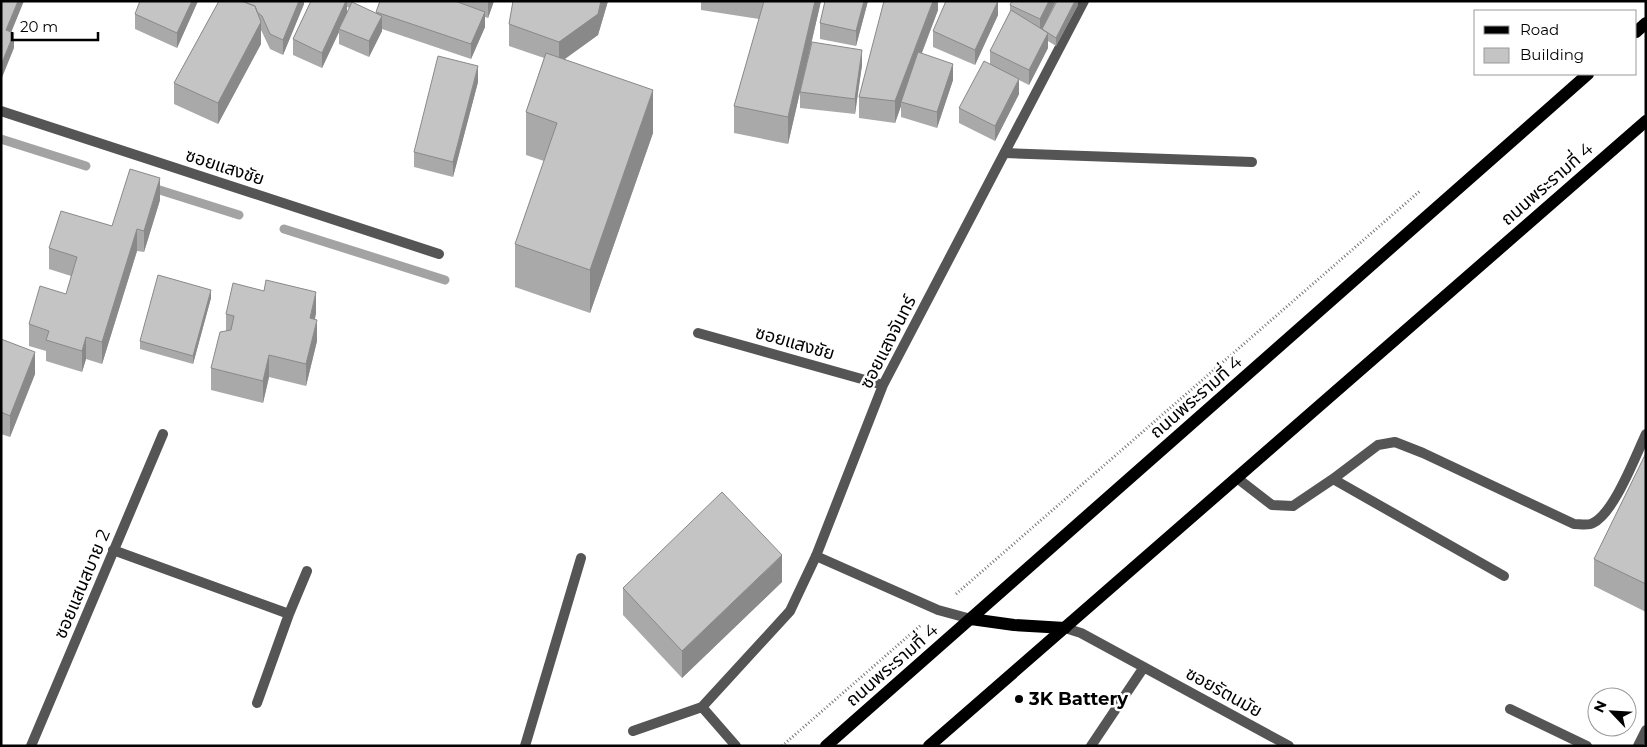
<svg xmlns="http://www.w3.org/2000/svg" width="1647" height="747" viewBox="0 0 1647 747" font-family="Montserrat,'Noto Sans Thai',sans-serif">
<rect width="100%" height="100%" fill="#fff"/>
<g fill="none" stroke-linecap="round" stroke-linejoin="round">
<path stroke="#a3a3a3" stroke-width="9" d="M1,139L86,166
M150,187L239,215
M284,229L445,280"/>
<path stroke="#777" stroke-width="3" stroke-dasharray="1 2.5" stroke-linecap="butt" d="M956,594L1421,190
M782,746L921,625"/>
<path stroke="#555" stroke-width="10" d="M1005,153L1252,162
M1237,478L1272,505L1293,506L1333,479L1378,445L1395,442L1423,453L1574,524C1580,524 1588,526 1593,523C1614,513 1635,457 1646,434
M1333,479L1504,576
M702,707L736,746
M1510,709L1587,746
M633,731L702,707L790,611L816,556
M525,746L581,558"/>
<path stroke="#555" stroke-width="10" d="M1,111L439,254
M698,333L883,385
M113,550L289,614
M971,619L938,610L816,556L883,385L1084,1
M1065,628L1081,633L1289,746
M257,703L289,614L307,571
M31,746L163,434
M1091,746L1144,667
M1638,746L1646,730"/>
<path stroke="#000" stroke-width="12" d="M1636,32L1646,23
M971,619L1014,625L1065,628
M826,746L1588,74
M929,746L1646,121"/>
</g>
<path fill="#a9a9a9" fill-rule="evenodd" d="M198,1L177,48L135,29V14Z
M219,1H304V4L283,55L270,49L262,32L261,30V44L218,124L174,104V83Z
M311,1H353L352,4L376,13L380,1H494L488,18L485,17V27L471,59L382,29V31L369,57L339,44V32L322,68L293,55V39ZM347,7L350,8L347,13Z
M513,1H608L598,35L565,59L653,133L590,313L515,287V244L544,161L526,155V112L544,58L509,46V24Z
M701,1H821L788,144L734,133V106L759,19L701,10Z
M825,1H868L856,46L820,39V23Z
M938,1V10L922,53L953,80L937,128L901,117V106L895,123L859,118V97Z
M998,1V15L975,65L933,47V31Z
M1012,1H1056L1047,19L1078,1V5L1056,46L1048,41V48L1029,85L1019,80V94L995,141L959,123V108L990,64V51L1010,12V5Z
M862,65L855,114L800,108V92Z
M478,82L453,177L414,167V152Z
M160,200L144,252L137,251L102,364L86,359L82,372L46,361V351L29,346V324L66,294L71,276L49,269V248L112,226Z
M211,298L193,364L140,349V341Z
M316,313L315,319L317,341L306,386L269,377L263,403L211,390V368L226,331V314Z
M1,339L35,374L10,437L1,434Z
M1646,453V612L1594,586V559Z
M782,582L682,678L623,615V588Z"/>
<path fill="#898989" d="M18,1H24L6,45V30Z
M192,1H198L177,48V33Z
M299,1H304V4L283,55V40Z
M346,1H347V15L339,29V32L322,68V53Z
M488,1H494L488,18Z
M601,1H608L598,35L559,63V42Z
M815,1H821L788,144V117Z
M864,1H868L856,46V31Z
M933,1H938V10L903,102H901V106L895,123V101Z
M998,1V15L975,65V50Z
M1049,1H1056L1040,34V19Z
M1075,1H1078V5L1056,46V38Z
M485,12V27L471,59V44Z
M382,16V31L369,57V41Z
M261,22V44L218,124V103Z
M14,33V48L1,80V65Z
M1048,33V48L1029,85V70Z
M862,50V65L855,114V99Z
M953,64V80L937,128V112Z
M478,66V82L453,177V162Z
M1019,79V94L995,141V126Z
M653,90V133L590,313V270Z
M160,178V200L144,252V231Z
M137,229V251L102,364V342Z
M211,290V298L193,364V356Z
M316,292V313L310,339V318Z
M317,320V341L306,386V364Z
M86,337V359L82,372V351Z
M35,352V374L10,437V416Z
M269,355V377L263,403V381Z
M782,555V582L682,678V651Z"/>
<path fill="#c4c4c4" stroke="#898989" d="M1,1H18L6,30L14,33L1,65Z
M140,1H192L177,33L135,14Z
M219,1H241L255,6L261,22L218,103L174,83Z
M244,1H299L283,40L270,34L262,16L257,12L255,6L247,3Z
M311,1H346L322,53L293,39Z
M380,1H455L485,12L471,44L376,12Z
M513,1H601L598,14L559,42L509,24Z
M764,1H815L788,117L734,106Z
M825,1H864L856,31L820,23Z
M884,1H933L895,101L859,97Z
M946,1H998L975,50L933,31Z
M1012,1H1049L1040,19L1010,5Z
M1057,1H1075L1056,38L1042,29Z
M352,2L382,16L369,41L339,29Z
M1011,10L1048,33L1029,70L990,51Z
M812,42L862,50L855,99L800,92Z
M918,52L953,64L937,112L901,102Z
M546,53L653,90L590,270L515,244L557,123L526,112Z
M438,56L478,66L453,162L414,152Z
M984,61L1019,79L995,126L959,108Z
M130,169L160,178L144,231L137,229L102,342L86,337L82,351L46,340L49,331L29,324L40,286L66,294L77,257L49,248L61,211L112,226Z
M158,275L211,290L193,356L140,341Z
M266,280L316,292L310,318L317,320L306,364L269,355L263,381L211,368L220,332L231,330L234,316L226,314L233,283L264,291Z
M1,339L35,352L10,416L1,412Z
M1646,453V584L1594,559Z
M722,492L782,555L682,651L623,588Z"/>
<circle fill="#000" stroke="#fff" stroke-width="2" cx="1019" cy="699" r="5"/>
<g text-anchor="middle" stroke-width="5" stroke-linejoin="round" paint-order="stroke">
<g font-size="18" fill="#000" stroke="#fff">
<text transform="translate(225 167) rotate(18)" y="6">ซอยแสงชัย</text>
<text transform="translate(1547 184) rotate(-41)" y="6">ถนนพระรามที่ 4</text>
<text transform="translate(888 342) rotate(-63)" y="6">ซอยแสงจันทร์</text>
<text transform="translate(795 343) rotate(16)" y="6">ซอยแสงชัย</text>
<text transform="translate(1196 397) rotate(-41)" y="6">ถนนพระรามที่ 4</text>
<text transform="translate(82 584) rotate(-67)" y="6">ซอยแสนสบาย 2</text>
<text transform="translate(892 665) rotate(-41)" y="6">ถนนพระรามที่ 4</text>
<text transform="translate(1224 692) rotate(29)" y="6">ซอยรัตนมัย</text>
</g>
<g font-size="18" font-weight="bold" fill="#000" stroke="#fff" text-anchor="start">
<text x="1029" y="705">3K Battery</text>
</g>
</g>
<rect width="1647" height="747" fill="none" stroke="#000000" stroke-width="5"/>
<rect x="1474" y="10" width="162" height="65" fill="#ffffff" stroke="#999999"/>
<rect x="1484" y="26" width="25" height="8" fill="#000000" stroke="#999999"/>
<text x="1520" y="35" font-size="15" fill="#000000">Road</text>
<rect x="1484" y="48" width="25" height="15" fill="#c4c4c4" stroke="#999999"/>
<text x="1520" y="60" font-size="15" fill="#000000">Building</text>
<g transform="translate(1612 712) rotate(295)"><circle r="24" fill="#ffffff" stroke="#999999"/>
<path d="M0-4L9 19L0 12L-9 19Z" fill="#000000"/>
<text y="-8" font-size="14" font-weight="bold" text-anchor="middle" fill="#000000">N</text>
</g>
<path d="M12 32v8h86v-8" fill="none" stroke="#000000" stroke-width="2.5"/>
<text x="20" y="32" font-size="15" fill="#000000" stroke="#ffffff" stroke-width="4" paint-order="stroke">20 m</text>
</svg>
